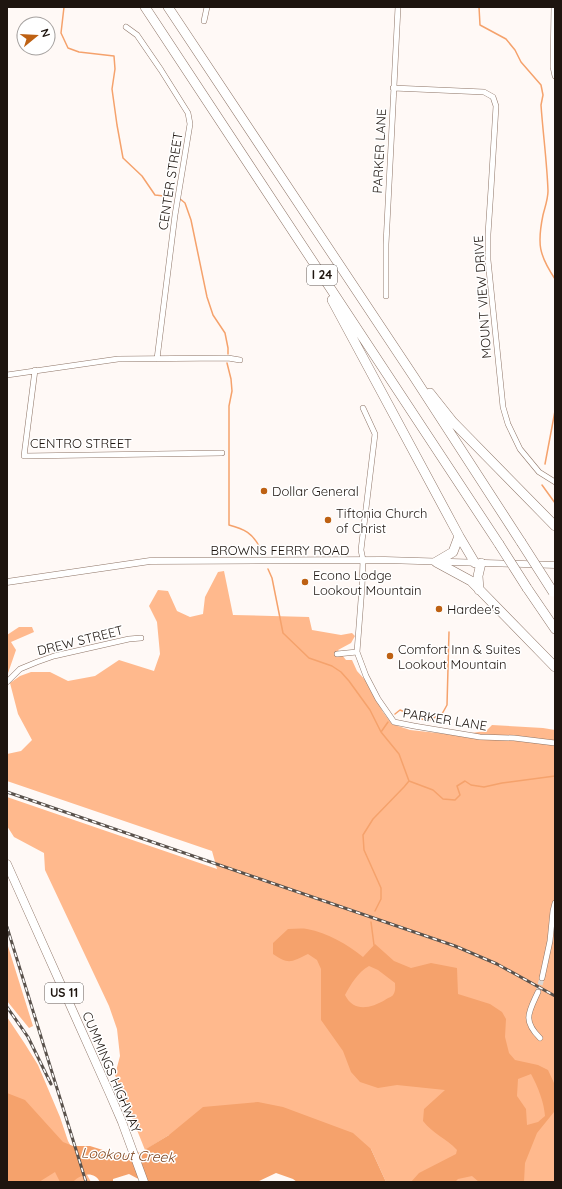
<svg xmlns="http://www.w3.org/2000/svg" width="562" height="1189" viewBox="0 0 562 1189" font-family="Quicksand,sans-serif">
<rect width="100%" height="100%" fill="#fff9f6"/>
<path fill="#ffb98d" d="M224,571L233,615L309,617L312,630L341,635L352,633L355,636L351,643L338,650L346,660H352L357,671L367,682L383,712L392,724L410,730L456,735L486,731L492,725L543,728L555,730V1182H386L371,1149L169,1135L145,1150L115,1075L120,1056L117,1029L109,1006L45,870L44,853L14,837L7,826V797L217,869L212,851L7,781V754L21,751L32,740L18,714L10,683L20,676L31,672H50L68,681L95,676L119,660L154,671L160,654L157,622L149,606L158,590L168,591L177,611L190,617L203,614L205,597L218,572Z
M19,627H32L34,632L11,642L16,650L7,676V635Z
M7,943L33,1026L29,1028L7,1001Z
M7,1017L25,1044L38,1065L60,1117L68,1141L91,1182H7Z"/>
<path fill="#f5a26c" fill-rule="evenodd" d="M288,929C294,929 301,928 307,929C328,933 347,944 363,957L375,944L394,961L411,968L431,963L457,968L458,994L490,1004L502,1012L506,1019L505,1037L509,1053L515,1060L538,1065L548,1070L554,1083L555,1108L554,1112L537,1133L525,1163L524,1182H479L472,1176L458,1179L455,1182H411L419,1173L456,1154L457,1150C446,1138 433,1134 423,1121L424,1109L445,1090L397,1085L378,1088L360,1082L351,1072L343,1051L321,1020V969L317,960L308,954C291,962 289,965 273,954V943ZM369,966L378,970L395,983C395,987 396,991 393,995C392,997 387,998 385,1000C371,1008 354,1013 345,995C351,984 358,972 369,966ZM531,1074C538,1087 544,1102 545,1116L538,1122L527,1125L526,1109L517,1096L518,1079Z
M7,1093L25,1100L63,1142L73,1146H90L122,1156L141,1152L169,1135L203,1107L258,1102L283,1107L353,1133L371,1149L386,1182H297L293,1179L276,1173L257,1182H144L129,1174L113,1179V1182H100C94,1170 80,1174 73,1182H60L55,1172L39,1182H7Z"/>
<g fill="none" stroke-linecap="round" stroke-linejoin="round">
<path stroke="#f5a26c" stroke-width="1.5" d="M64,7L61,33L68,48L79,52L114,56L115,69L112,89L117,125L123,158L142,176L155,195L173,197
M479,7L480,25L506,39L515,50L521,62L541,85L543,95L541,105C543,134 547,162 548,191C548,199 545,207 543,215C537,244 539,255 555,279
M179,198L185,203L191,220L207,297L213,315L225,333L228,348V354
M227,363L231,379L232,391L229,406V525C244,529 253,533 260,548
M545,464L555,411
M542,485L555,503
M268,569L272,578L283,633L309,658L332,666L341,672L349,681L370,710L381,732L399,754L409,781L433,790L443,799L455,800L460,795L457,786L465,781L471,785L484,787L502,783L555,776
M395,714L400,710L427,721L442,714L447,705L449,632
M381,732L388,722
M375,911L381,899V888L364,850L363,835L373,819L404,787L409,781
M371,922L374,945"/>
<path stroke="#ddd7d3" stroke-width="5" stroke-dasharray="5 2.5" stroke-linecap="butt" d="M538,992L542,978"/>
<g stroke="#8e7567" stroke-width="6">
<path id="minor" d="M554,7L553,67L555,76
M204,21L207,7
M126,27L137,35L161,70L188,113L190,124L175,215L157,359
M393,88L484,92L493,97L496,106L491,189L488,234V260L503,407L508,424L520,449L539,472L555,482
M386,296V244L398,7
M35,370L24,456L222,453
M7,375L118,359L228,358L240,360
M363,408L375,434L361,550L363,560L362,587L357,652L366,676L378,699L394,722L414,726L480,737L514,738L555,743
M337,654L357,652
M7,682L20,669L37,662L54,656L129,639L141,638
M542,978L550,941L553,911L555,903
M538,992C529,1012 522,1020 540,1038"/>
</g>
<g stroke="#8e7567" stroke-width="7">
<path id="tertiary" d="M7,582L150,561L385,560L555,565"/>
</g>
<g stroke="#8e7567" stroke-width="9">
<path id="primary" d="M7,864L109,1092L122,1122L144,1182"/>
</g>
<g stroke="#8e7567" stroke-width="10">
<path id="motorway" d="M145,7L499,544
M168,7L414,377L521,542
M332,300L459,536L453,552L436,562
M430,393L453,422L555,526
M459,536L475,563
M436,562L471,581L555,667
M527,588L555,629
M479,590L478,576L481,563"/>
</g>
<use href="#minor" stroke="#fff" stroke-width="5"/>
<use href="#tertiary" stroke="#fff" stroke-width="6"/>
<use href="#primary" stroke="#fff" stroke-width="8"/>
<use href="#motorway" stroke="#fff" stroke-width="9"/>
<g stroke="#5a524c" stroke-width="3">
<path id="rail" d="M7,792L455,946L497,964L555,996
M7,927L86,1182
M7,1007L28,1037L51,1084"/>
</g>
<use href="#rail" stroke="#fff" stroke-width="1.5" stroke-dasharray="4.5" stroke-linecap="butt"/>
<g stroke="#8e7567" stroke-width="10" stroke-linecap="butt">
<path id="motorway-bridge" d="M521,542L553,592
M499,544L527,588"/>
</g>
<use href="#motorway-bridge" stroke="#fff" stroke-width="9"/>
</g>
<g fill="#be6113" stroke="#fff" stroke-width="1.5">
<circle cx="264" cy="491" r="4"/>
<circle cx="328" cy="520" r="4"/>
<circle cx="305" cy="582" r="4"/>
<circle cx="439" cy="609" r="4"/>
<circle cx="390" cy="656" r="4"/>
</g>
<g text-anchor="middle" stroke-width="3" stroke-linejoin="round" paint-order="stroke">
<g fill="#fff" stroke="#625b57" stroke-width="1">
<rect x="307" y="265" width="30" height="20" rx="3"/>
<rect x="45" y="983" width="38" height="20" rx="3"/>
</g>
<g font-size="12" font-weight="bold" fill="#1e150f">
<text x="322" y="279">I 24</text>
<text x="64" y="997">US 11</text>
</g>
<g font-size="13" fill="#1e150f" stroke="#fff">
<text transform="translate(379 151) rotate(-87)" y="5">PARKER LANE</text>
<text transform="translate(170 181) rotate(-81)" y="5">CENTER STREET</text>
<text transform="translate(482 297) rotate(-94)" y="5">MOUNT VIEW DRIVE</text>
<text x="81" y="448">CENTRO STREET</text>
<text x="280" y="555">BROWNS FERRY ROAD</text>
<text transform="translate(80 640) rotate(-14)" y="5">DREW STREET</text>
<text transform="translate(445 719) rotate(9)" y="5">PARKER LANE</text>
<text transform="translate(112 1072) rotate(67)" y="5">CUMMINGS HIGHWAY</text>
</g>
<g font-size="13" fill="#1e150f" stroke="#fff" text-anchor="start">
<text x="272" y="496">Dollar General</text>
<text x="336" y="518">Tiftonia Church<tspan x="336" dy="15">of Christ</tspan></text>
<text x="313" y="580">Econo Lodge<tspan x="313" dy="15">Lookout Mountain</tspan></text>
<text x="447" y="614">Hardee's</text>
<text x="398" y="654">Comfort Inn &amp; Suites<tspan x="398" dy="15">Lookout Mountain</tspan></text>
</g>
<g font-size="14" font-style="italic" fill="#7e4722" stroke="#fff">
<text transform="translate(128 1155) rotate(3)" y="5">Lookout Creek</text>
</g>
</g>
<rect width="562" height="1189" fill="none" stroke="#1e150f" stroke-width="16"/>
<g transform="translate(36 36) rotate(72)"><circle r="19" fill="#ffffff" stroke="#a5a19f"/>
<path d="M0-3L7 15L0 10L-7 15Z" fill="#be6113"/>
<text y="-6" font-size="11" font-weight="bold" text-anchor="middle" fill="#1e150f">N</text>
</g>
</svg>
